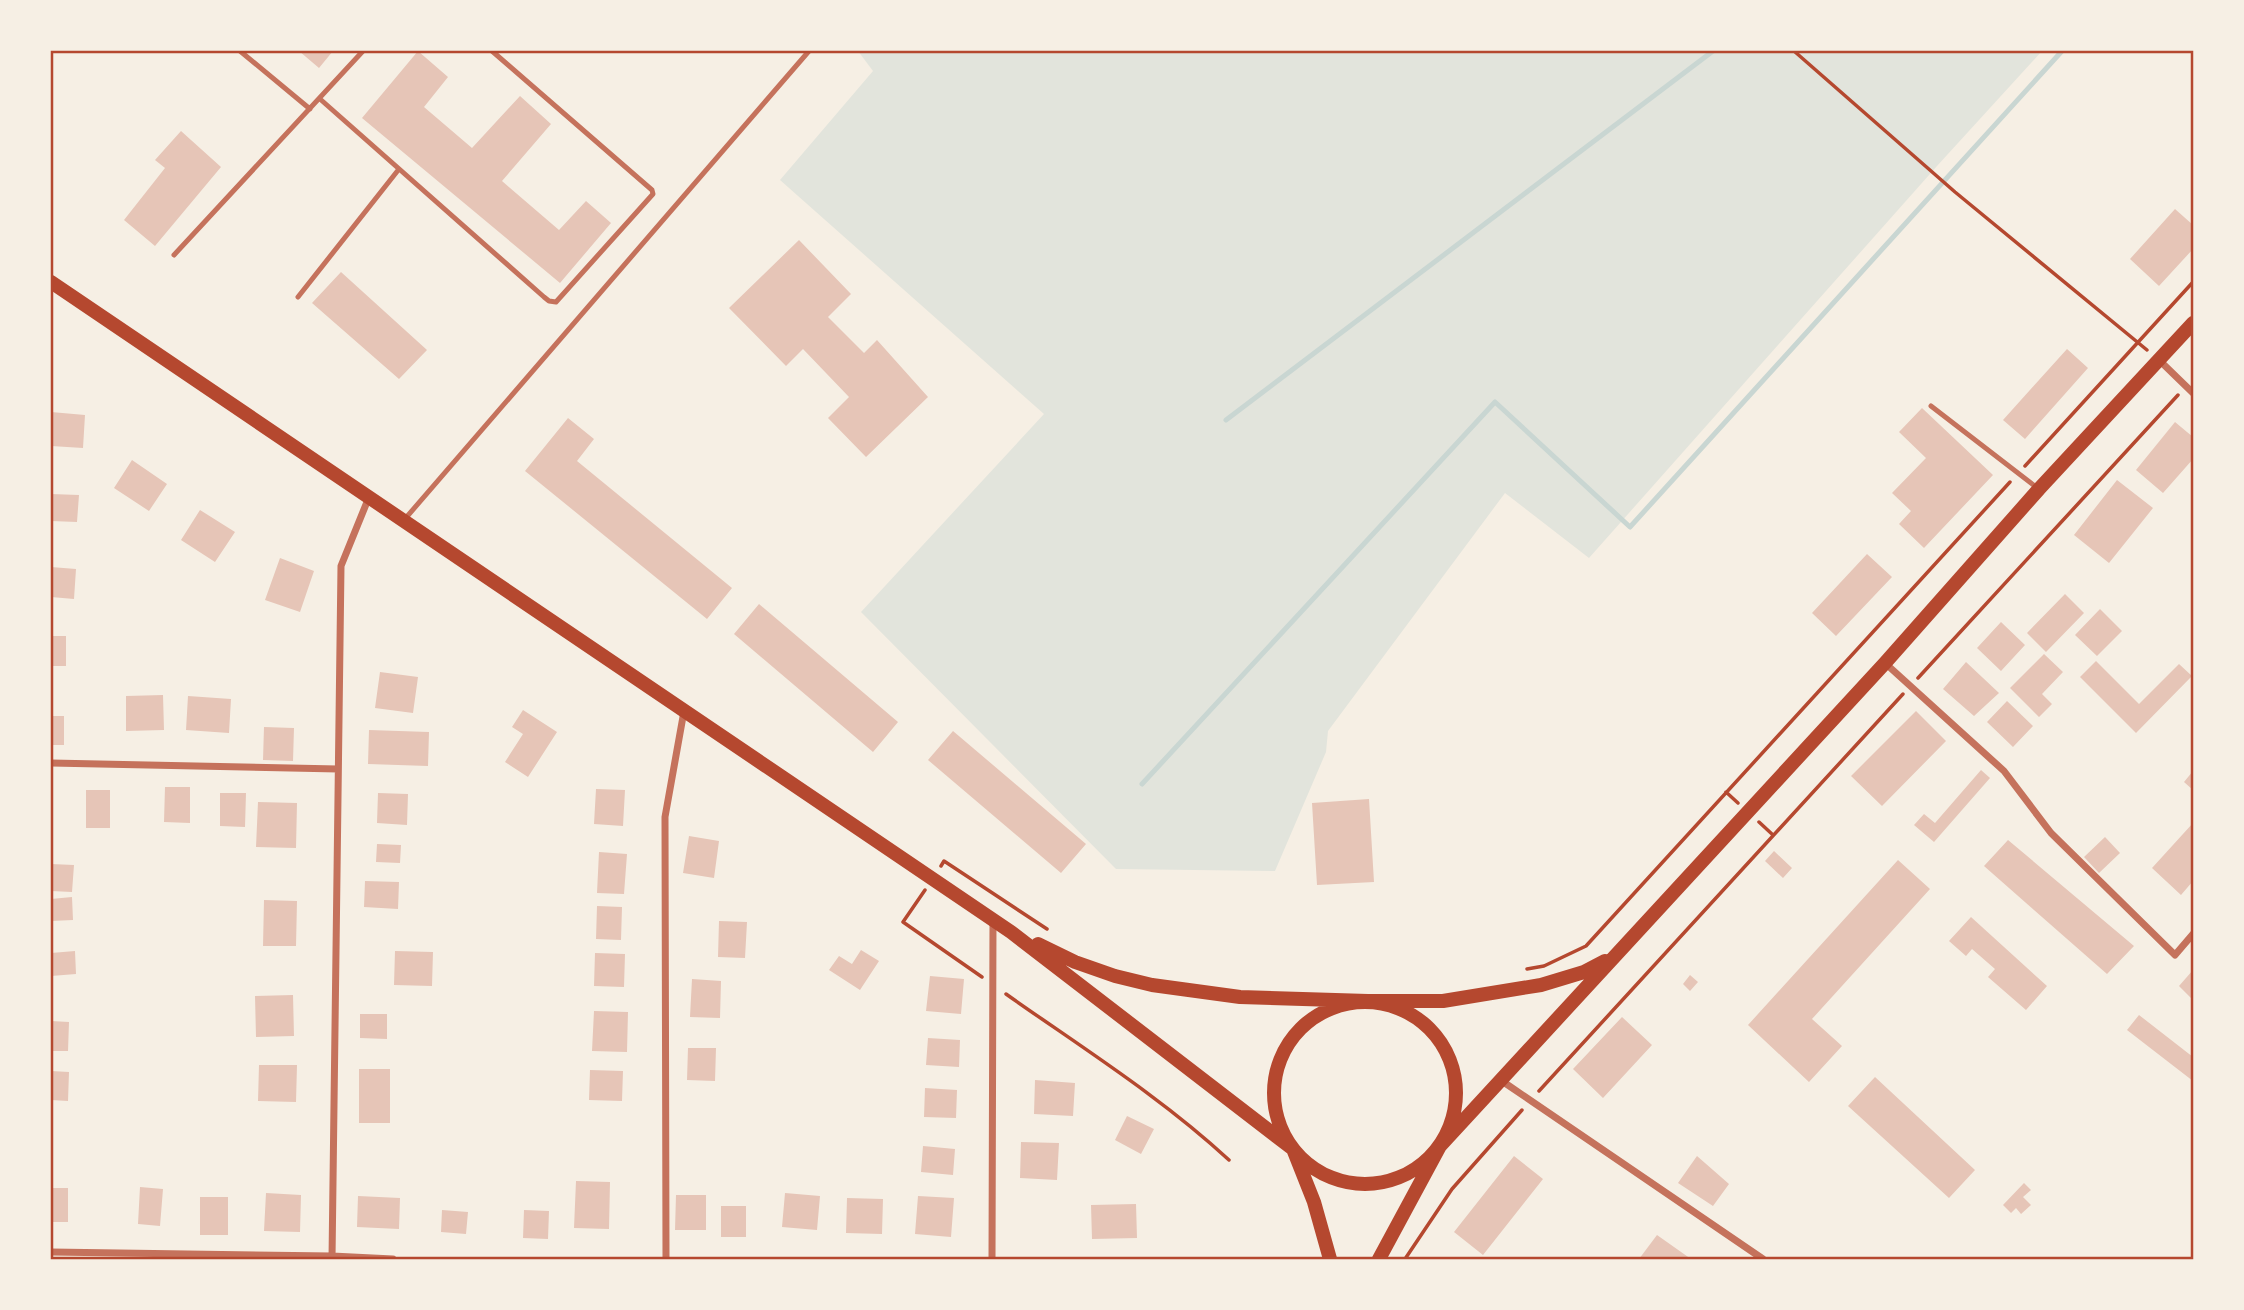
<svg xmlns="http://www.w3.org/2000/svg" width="2244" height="1310" viewBox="0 0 2244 1310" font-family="Commissioner,sans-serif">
<rect width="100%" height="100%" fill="#f6efe4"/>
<path fill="#e2e4dc" d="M858,51H2042L1937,166L1589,558L1505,493L1328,731L1326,752L1275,871L1116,869L861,612L1044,414L780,180L873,71Z"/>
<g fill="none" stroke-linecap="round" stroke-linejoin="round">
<path stroke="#c9d6d2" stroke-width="5" d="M1226,420L1713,51
M1142,784L1495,402L1630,527L2062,51"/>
</g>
<path fill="#e6c5b7" d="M299,51H333L319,68Z
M418,51L448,77L424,107L472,148L520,96L551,124L502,181L559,230L586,201L611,223L560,283L362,118Z
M181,131L221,167L155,246L124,220L165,168L155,160Z
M2175,209L2193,225V249L2159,286L2130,259Z
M799,240L851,294L828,317L864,353L877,340L928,397L866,457L828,418L849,397L803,349L786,366L729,308Z
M341,272L427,350L399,379L312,303Z
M2067,349L2088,368L2025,439L2003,420Z
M1922,408L1993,475L1924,548L1899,524L1911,511L1892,493L1926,458L1899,432Z
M51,412L85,415L83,448L51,446Z
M568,418L594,439L577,461L732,588L707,619L525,471Z
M2175,422L2193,437V459L2163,493L2136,470Z
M132,460L167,484L149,511L114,488Z
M2117,480L2153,508L2109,563L2074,535Z
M51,494L79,495L77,522L51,521Z
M200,510L235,532L215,562L181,540Z
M1867,554L1892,577L1836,636L1812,613Z
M280,558L314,571L300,612L265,600Z
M51,567L76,569L74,599L51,597Z
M2065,594L2084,613L2046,652L2027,633Z
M759,604L898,722L873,752L734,634Z
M2100,609L2122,631L2097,656L2075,635Z
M2001,622L2025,645L2001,671L1977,648Z
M51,636H66V666H51Z
M2044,654L2063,672L2042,694L2052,704L2039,717L2010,688Z
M2096,661L2139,704L2179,664L2192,676L2136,733L2080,677Z
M1966,662L1999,693L1974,716L1943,689Z
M380,672L418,677L413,713L375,708Z
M163,695L164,730L126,731V696Z
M188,696L231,699L229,733L186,730Z
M2007,701L2033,726L2013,747L1987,722Z
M523,710L557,732L528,777L505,762L523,734L512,727Z
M1916,711L1946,741L1882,806L1851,776Z
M51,716H64V745H51Z
M264,727L294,728L293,761L263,760Z
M369,730L429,732L428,766L368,764Z
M953,731L1086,844L1061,873L928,760Z
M1981,770L1990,778L1934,842L1914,825L1924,814L1935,823Z
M2193,771V790L2184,782Z
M165,787H190V823L164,822Z
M596,789L625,790L623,826L594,824Z
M86,790H110V828H86Z
M220,793H246L245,827L220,826Z
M378,793L408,794L407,825L377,823Z
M1369,799L1374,882L1317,885L1312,803Z
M258,802L297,803L296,848L256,847Z
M2193,823V881L2181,895L2152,868Z
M689,836L719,841L714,878L683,873Z
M2105,837L2120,853L2099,873L2084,857Z
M2008,840L2134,946L2107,974L1984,866Z
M377,844L401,845L400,863L376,862Z
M1774,851L1792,868L1783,878L1765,861Z
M599,852L627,854L624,894L597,893Z
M1898,860L1930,889L1812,1019L1842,1046L1809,1082L1748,1025Z
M51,864L74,865L72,892L51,891Z
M365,881L399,882L398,909L364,907Z
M72,897L73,920L51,921V899Z
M264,900L297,901L296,946H263Z
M597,906L622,907L621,940L596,939Z
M1971,917L2047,986L2026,1010L1988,977L1995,969L1972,949L1966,956L1949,941Z
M719,921L747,922L745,958L718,957Z
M861,950L879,961L860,990L829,970L839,956L852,964Z
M75,951L76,974L51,976V953Z
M395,951L433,952L432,986L394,985Z
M595,953L625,954L624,987L594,986Z
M2193,970V1000L2179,986Z
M1690,975L1698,982L1690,991L1683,984Z
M930,976L964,979L961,1014L926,1011Z
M692,979L721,981L720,1018L690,1017Z
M293,995L294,1036L256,1037L255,996Z
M594,1011L628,1012L627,1052L592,1051Z
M360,1014H387V1039L360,1038Z
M2139,1015L2193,1057V1081L2127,1030Z
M1622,1017L1652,1045L1603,1098L1573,1069Z
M51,1021L69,1022L68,1051H51Z
M928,1038L960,1040L959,1067L926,1065Z
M688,1048H716L715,1081L687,1080Z
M259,1065H297L296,1102L258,1101Z
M359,1069H390V1123H359Z
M590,1070L623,1071L622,1101L589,1100Z
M51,1071L69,1072L68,1101L51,1100Z
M1875,1077L1975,1170L1949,1198L1848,1106Z
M1035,1080L1075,1083L1073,1116L1034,1114Z
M925,1088L957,1090L956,1118L924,1117Z
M1127,1116L1154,1129L1141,1154L1115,1140Z
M1021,1142L1059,1143L1057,1180L1020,1178Z
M923,1146L955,1149L953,1175L921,1172Z
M1514,1156L1543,1179L1483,1255L1454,1232Z
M1697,1156L1729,1184L1713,1206L1678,1183Z
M576,1181L610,1182L609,1229L574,1228Z
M2024,1183L2031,1190L2023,1197L2031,1205L2021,1214L2016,1208L2011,1213L2003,1205Z
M140,1187L163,1189L160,1226L138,1224Z
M51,1188H68V1222H51Z
M266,1193L301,1195L300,1232L264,1231Z
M785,1193L820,1196L817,1230L782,1227Z
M676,1195H706V1230H675Z
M358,1196L400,1198L399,1229L357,1227Z
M918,1196L954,1198L951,1237L915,1234Z
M200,1197H228V1235H200Z
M847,1198L883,1199L882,1234L846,1233Z
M1136,1204L1137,1238L1092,1239L1091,1205Z
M721,1206H746V1237H721Z
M442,1210L468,1212L466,1234L441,1232Z
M524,1210L549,1211L548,1239L523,1238Z
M1657,1235L1691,1259H1639Z"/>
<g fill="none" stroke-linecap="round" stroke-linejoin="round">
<path stroke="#b5482f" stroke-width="3.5" d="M1794,51L1955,192L2147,350
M2025,466L2193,282
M1918,678L2178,395
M1726,792L1738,803
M1759,822L1773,835
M941,866L944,861L1047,929
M925,890L903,922L982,977
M1527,969L1544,966L1586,946L2010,482
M1006,994C1081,1047 1161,1097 1229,1160
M1539,1091L1903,694
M1405,1259L1452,1189L1522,1110"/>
<path stroke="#c5725c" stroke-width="5" d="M240,51L310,109
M320,99L544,297L549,301L556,302L653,194L652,190L492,51
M174,255L363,51
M298,297L399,169
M1931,406L2036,487
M404,520L809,51"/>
<path stroke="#c5725c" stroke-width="7" d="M2159,360L2193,393
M1885,663L2004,771L2051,833L2175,955L2193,934
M51,763L338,769
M1502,1081L1763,1259
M51,1252L332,1256L393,1259
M332,1259L341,566L369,497
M666,1259L665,817L684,711
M992,1259L993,920"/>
<path stroke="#b5482f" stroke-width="14" d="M51,282L1011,932L1293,1149L1314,1202L1330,1259
M1038,944L1075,962L1115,976L1152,985L1240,997L1368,1001H1443L1541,985L1584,972L1605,961
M1274 1093a91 91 0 1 1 182 0a91 91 0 1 1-182 0Z
M1379,1259L1440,1146L1885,663L2039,489L2193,323"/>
</g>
<rect width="2244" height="1310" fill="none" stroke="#f6efe4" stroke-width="105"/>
<rect x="52" y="52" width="2140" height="1206" fill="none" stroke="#b5482f" stroke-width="2.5"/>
</svg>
